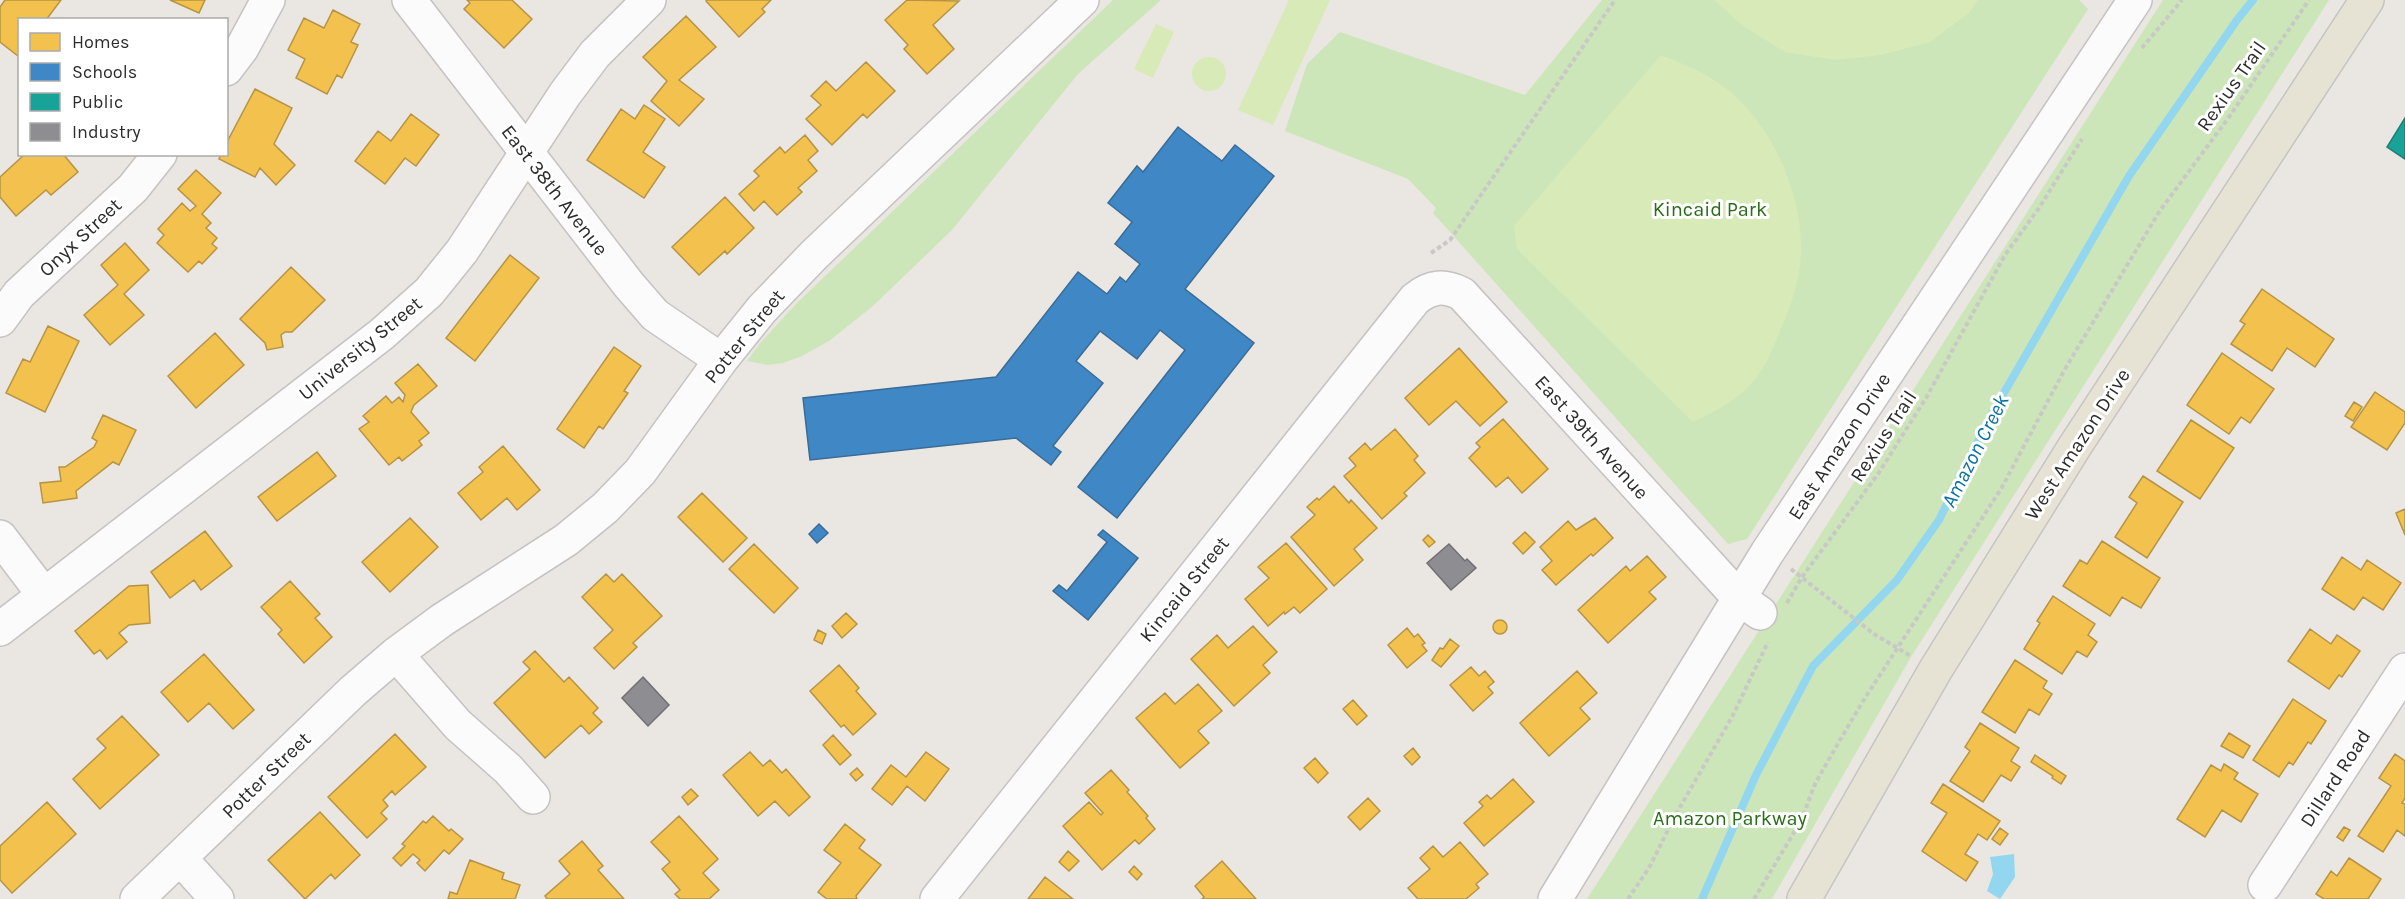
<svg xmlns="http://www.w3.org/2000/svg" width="2405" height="899" viewBox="0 0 2405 899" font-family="Karla,sans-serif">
<rect width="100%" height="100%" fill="#eae6e2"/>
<path fill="#cce6b9" d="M1113,0H1161L1078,74L952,230L873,306L829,341L802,356L783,363L768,365L747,361L761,342L796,304Z
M1602,0H2079L2088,9L1747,539L1728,544L1433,213L1436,208L1408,179L1285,131L1307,64L1340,32L1525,95Z
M2163,0H2329L1911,657L1772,899H1587Z"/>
<path fill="#d8eab7" d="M1289,0H1330L1273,125L1238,110Z
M1714,0H1978L1969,13L1930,42L1881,55L1835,60L1785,52L1743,26Z
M1156,24L1174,32L1153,78L1134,69Z
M1661,55C1691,67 1721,79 1743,104C1779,142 1803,201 1801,254C1800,281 1790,308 1779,333C1773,348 1766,365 1756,378C1740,399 1716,411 1693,422L1517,249L1514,226Z
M1192 74a17 17 0 1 1 34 0a17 17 0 1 1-34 0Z"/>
<path fill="#92d7ef" d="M2014,854L2015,877L2000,899L1987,891L1993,874L1990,857Z"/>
<path fill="#f2c14e" stroke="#b79444" stroke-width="1.5" d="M5,0H61L46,20H20V53L18,56L0,42V7Z
M170,0H205L199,13Z
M467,0H512L532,19L504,48L464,9L470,3Z
M707,0H771L762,9L765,12L739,37L706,1Z
M907,0L959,1L933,25L954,49L927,74L904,49L908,45L885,20Z
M333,10L360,24L351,42L358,45L342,78L337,75L327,94L296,78L305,59L288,50L304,18L324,28Z
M686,16L716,47L679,80L704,99L679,126L651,101L667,81L643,57Z
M866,62L895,91L867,118L863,114L832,145L806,119L821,105L811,96L826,81L836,91Z
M255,89L292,108L274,144L295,165L276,185L260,168L255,177L219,159L221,154H226V144Z
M644,105L665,119L643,152L665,167L644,198L587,160L621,109L635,119Z
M411,114L439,135L416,166L405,158L385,184L355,161L378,131L391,141Z
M805,135L818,151L808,160L817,171L798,188L802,192L777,215L764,201L754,211L739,194L759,176L754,171L780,147L785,153Z
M25,154H63L78,172L51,195L46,190L16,216L0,197V177Z
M196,170L221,193L202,214L211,223L206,228L217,238L212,244L217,248L202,264L199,261L188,272L157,243L164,235L158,229L182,203L190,211L196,206L178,189Z
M725,197L754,228L727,254L725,251L699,275L672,247Z
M125,243L149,270L124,294L144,315L110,345L84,315L118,285L101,265Z
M510,255L539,278L475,361L446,338Z
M291,267L325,300L292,332H285L281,335L283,347L267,350L265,343L240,319Z
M2262,289L2334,339L2315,367L2287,348L2272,371L2231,344L2245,324L2240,321Z
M48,326L79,341L45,412L6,393L23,359L30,362Z
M215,333L244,365L196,408L168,376Z
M614,347L641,366L624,391L628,393L603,429L599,426L584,448L557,429Z
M1459,348L1507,402L1480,426L1456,401L1429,425L1405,398Z
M2222,353L2274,389L2250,423L2241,417L2229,434L2187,405Z
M418,364L437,386L414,405L411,412L429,433L419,441L422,445L402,461L399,457L389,465L359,429L369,422L363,416L386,396L392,403L399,397L403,402L405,395L395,383Z
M2375,392L2405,412V423L2387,450L2351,427Z
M2354,402L2362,407L2353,421L2345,416Z
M103,415L136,430L119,465L113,462L76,491L77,498L43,503L40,483L61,481L59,467H65L94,447L97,441L92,438Z
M1503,419L1548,469L1522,493L1508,477L1496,487L1469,458L1480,447L1476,443Z
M2191,420L2234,448L2200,499L2157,471Z
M1395,429L1418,456L1414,460L1425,473L1404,493L1407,496L1382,519L1344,476L1356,466L1349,458L1365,443L1371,450Z
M503,446L540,490L517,510L507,498L481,520L458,493L483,472L479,467Z
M317,452L336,476L277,521L258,497Z
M2143,476L2183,502L2147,558L2115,537L2137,503L2129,497Z
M1334,486L1349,503L1351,500L1377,528L1354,549L1363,560L1334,586L1291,537L1315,515L1307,507L1317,498L1319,500Z
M702,493L747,538L723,562L678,517Z
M2405,509V535L2396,513Z
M410,518L438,547L390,592L362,562Z
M1595,518L1613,538L1593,556L1591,554L1556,585L1542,570L1552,561L1540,547L1568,521L1576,530Z
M205,531L232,566L201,590L194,580L170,598L151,572Z
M1525,532L1535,542L1523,554L1513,543Z
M1428,535L1435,542L1429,547L1423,540Z
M2102,541L2160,578L2141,608L2122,597L2110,616L2063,586L2080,560L2087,564Z
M1286,543L1327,589L1300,613L1294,607L1285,614L1284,612L1268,626L1245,599L1269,578L1258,567Z
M754,544L798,588L774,613L729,569Z
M1647,556L1666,577L1649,592L1656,599L1608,643L1578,610L1626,566L1630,571Z
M2342,557L2361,570L2367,560L2401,583L2383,610L2363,597L2354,610L2322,589Z
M606,574L614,582L622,574L662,616L633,643L637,647L614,669L594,648L613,630L582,597Z
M290,581L320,614L315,618L332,637L304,663L278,634L282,630L261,607Z
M148,585L150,623L129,625L119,633L127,642L107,659L100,650L94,654L75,631L129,586Z
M2053,596L2095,624L2088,635L2097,642L2087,657L2077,651L2062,674L2024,649L2040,623L2037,621Z
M846,613L857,624L842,638L832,626Z
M1493 627a7 7 0 1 1 14 0a7 7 0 1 1-14 0Z
M1253,626L1277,652L1263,665L1270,673L1234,706L1191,659L1217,635L1228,648Z
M1407,628L1414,637L1418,634L1425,643L1422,645L1427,651L1407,668L1388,645Z
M2310,629L2331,644L2337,635L2360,651L2342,677L2339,675L2329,689L2288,661Z
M818,630L826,634L822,644L814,640Z
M1450,639L1459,646L1441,667L1432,660L1440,648L1443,649Z
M535,651L564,682L569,677L598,708L593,713L602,722L589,734L581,725L545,758L494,703L530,669L523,662Z
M204,654L254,710L233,729L209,703L188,722L161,692Z
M2015,660L2047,681L2043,688L2052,694L2039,715L2029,709L2015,733L1982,712Z
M839,665L859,688L856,691L876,714L853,735L844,725L841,727L810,691Z
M1471,667L1479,676L1485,671L1494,682L1488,687L1493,693L1473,711L1450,685Z
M1577,671L1597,693L1580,708L1590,719L1549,756L1520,723Z
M1198,684L1222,711L1198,731L1209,743L1180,768L1136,718L1165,693L1175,704Z
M2293,699L2326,721L2311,744L2308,742L2293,765L2289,762L2279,777L2253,760Z
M1353,700L1367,716L1357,725L1343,709Z
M122,716L159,755L100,809L73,779L106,748L97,739Z
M1980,723L2019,748L2011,761L2020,767L2011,781L2001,775L1983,802L1950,781L1970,751L1965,747Z
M2229,733L2250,746L2243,758L2221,746Z
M395,734L426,767L395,795L392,791L383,800L388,806L381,813L387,819L367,838L328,797Z
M833,735L851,755L840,765L823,745Z
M1413,748L1420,757L1412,765L1404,756Z
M750,752L763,766L770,760L782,773L786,769L810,797L789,816L775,801L758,816L723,775Z
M926,752L949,769L925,801L907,786L892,805L872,789L891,765L906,777Z
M2395,754L2405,761V798L2402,803L2405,804V836L2397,830L2383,852L2358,836L2391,786L2379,778Z
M2035,755L2066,776L2061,784L2052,778L2053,776L2031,762Z
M1315,758L1328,773L1318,783L1304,768Z
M2224,764L2238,773L2234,779L2258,794L2241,822L2222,810L2205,837L2177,819L2211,765L2221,771Z
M857,768L863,775L856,781L850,774Z
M1111,770L1129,790L1127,792L1148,816L1146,818L1155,829L1139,844L1135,840L1102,870L1063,826L1089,802L1101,815L1103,813L1085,793Z
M1513,779L1534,802L1484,846L1464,823L1483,806L1479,802L1487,795L1491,799Z
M1943,784L2000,821L1987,840L1978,834L1965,854L1978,862L1966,881L1922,851L1947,813L1931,803Z
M691,789L698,796L688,805L682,797Z
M1368,798L1380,811L1360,830L1348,817Z
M47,802L76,834L12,893L0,880V846Z
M320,812L360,855L335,879L331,874L305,899L268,860Z
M433,816L449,831L451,829L463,839L449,854L444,850L425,871L417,863L420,860L413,854L401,866L393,858L405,846L402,844L423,821L426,823Z
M679,816L718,859L703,873L719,890L709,899H680L675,894L680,890L662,869L670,862L651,842Z
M845,824L865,840L859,848L881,865L856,896L857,899H827L818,892L841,863L824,850Z
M2344,827L2350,830L2343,841L2337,837Z
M2000,828L2008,834L2000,845L1992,839Z
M582,841L603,866L598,870L624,899H547L545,896L570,874L559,861Z
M1460,842L1488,874L1476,884L1479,888L1466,899H1418L1408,888L1430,869L1420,858L1433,846L1443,857Z
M1068,851L1079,861L1069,871L1059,862Z
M2349,858L2381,879L2368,899H2324L2316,894L2331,871L2337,876Z
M470,860L504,873L502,879L520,885L515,899H448L450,892L457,894Z
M1222,861L1256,899H1202L1204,897L1195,886Z
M1134,866L1142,874L1137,880L1129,872Z
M1045,877L1073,899H1028Z"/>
<path fill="#3f88c5" stroke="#396c97" stroke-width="1.5" d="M1178,127L1222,161L1235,145L1274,176L1185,289L1254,343L1117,518L1078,487L1185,350L1160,330L1137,359L1100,331L1076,361L1103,383L1053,446L1061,452L1051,465L1016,438L810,460L803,398L996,377L1078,272L1107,294L1120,277L1126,282L1140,264L1115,244L1132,222L1108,203L1137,166L1143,172Z
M819,524L828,533L817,543L809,534Z
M1103,530L1138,558L1088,620L1053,591L1059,585L1067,591L1107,542L1098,535Z"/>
<path fill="#17a398" stroke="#1d7f78" stroke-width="1.5" d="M2405,118V159L2387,147Z"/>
<path fill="#8d8d92" stroke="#707073" stroke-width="1.5" d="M1449,544L1465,561L1467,559L1476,568L1451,590L1427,563Z
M643,677L669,705L648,726L622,698Z"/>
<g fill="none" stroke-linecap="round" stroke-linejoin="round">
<path stroke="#92d7ef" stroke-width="8" d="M1702,899L1756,775L1813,666L1897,580L1939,520L1990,417L2129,176L2237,20L2253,0"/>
<g stroke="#c4c2c3" stroke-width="36">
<path id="minor" d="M409,0L629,285L655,315L721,360
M226,69L242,48L268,0
M0,320L19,294L133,188L160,154
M0,537L44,595
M0,629L382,334L429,292L462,251L565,94L595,54L649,0
M396,654L458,725L508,769L533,797
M180,858L217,899
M2265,885L2405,670
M137,899L353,691L396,654L442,620L566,540L605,508L640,472L721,360L762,309L814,255L1082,0
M937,899L1415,299C1431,286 1444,285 1462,294L1740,599L1760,613
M1555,899L1767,553L2135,0"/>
</g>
<g stroke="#c6c4c2" stroke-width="36">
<path id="major" d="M1804,899L1936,669L2075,446L2367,0"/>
</g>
<path stroke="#c8c8c7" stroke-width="4" stroke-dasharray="4.5 3" stroke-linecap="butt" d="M2142,48L2182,0
M1431,253L1450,240L1615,0
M1791,569L1874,634L1911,656
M1787,603L1802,577L1878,474L1926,398L2005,255L2039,208L2082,139
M1628,899L1649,868L1675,816L1732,717L1768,642
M1754,899L1801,821L1815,784L1836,747L1863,701L2001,489L2065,369L2159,212L2229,117L2309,0"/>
<use href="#minor" stroke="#fcfbfb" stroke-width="33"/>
<use href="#major" stroke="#e7e3d4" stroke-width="33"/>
</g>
<g text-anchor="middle" stroke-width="6" stroke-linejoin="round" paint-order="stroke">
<g font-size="20" fill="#2c2c2c" stroke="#fff">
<text transform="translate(2231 86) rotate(-55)" y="7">Rexius Trail</text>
<text transform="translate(555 190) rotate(52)" y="7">East 38th Avenue</text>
<text transform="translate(80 237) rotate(-43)" y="7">Onyx Street</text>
<text transform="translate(744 336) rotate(-51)" y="7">Potter Street</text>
<text transform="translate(360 348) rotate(-39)" y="7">University Street</text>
<text transform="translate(1883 436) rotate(-57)" y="7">Rexius Trail</text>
<text transform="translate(1592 437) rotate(48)" y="7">East 39th Avenue</text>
<text transform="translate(2077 444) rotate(-57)" y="7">West Amazon Drive</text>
<text transform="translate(1839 446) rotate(-57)" y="7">East Amazon Drive</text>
<text transform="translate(1184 589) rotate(-51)" y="7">Kincaid Street</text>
<text transform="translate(266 775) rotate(-44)" y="7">Potter Street</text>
<text transform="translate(2335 778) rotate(-57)" y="7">Dillard Road</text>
</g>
<g font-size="20" fill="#2a6d18" stroke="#fff">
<text x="1710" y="216">Kincaid Park</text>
<text x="1730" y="825">Amazon Parkway</text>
</g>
<g font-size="21" font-style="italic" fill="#0870a4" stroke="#fff">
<text transform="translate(1975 451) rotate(-63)" y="7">Amazon Creek</text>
</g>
</g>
<rect x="18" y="18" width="210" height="138" fill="#ffffff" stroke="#ababab" stroke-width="1.5"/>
<rect x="30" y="33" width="30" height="18" fill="#f2c14e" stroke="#ababab" stroke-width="1.5"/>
<text x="72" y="48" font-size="18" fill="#2c2c2c">Homes</text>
<rect x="30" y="63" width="30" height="18" fill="#3f88c5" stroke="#ababab" stroke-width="1.5"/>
<text x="72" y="78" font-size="18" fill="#2c2c2c">Schools</text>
<rect x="30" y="93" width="30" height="18" fill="#17a398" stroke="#ababab" stroke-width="1.5"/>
<text x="72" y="108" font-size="18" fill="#2c2c2c">Public</text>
<rect x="30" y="123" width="30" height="18" fill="#8d8d92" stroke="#ababab" stroke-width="1.5"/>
<text x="72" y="138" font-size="18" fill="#2c2c2c">Industry</text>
</svg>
